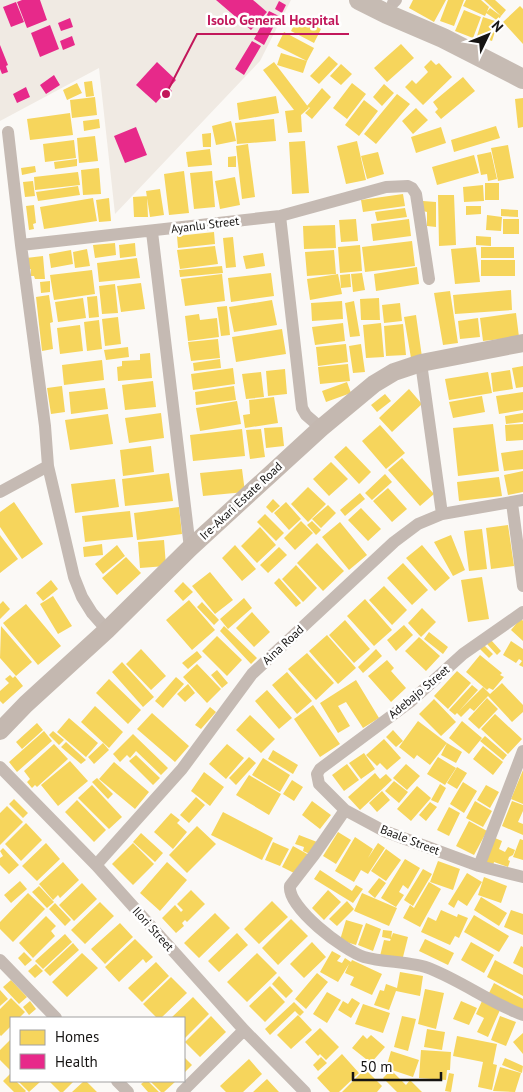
<svg xmlns="http://www.w3.org/2000/svg" width="523" height="1092" viewBox="0 0 523 1092" font-family="'PT Sans',sans-serif">
<rect width="100%" height="100%" fill="#fbf9f6"/>
<path fill="#f0eae3" d="M0,0H291L260,61L115,214L99,68L0,121Z"/>
<path fill="#f6d55c" d="M413,0H446L434,22L409,8Z
M448,0H464L454,26L440,21Z
M466,0H481L489,7L485,16L463,6Z
M484,0H495L506,10L501,16Z
M520,6L523,9V44L503,22Z
M490,8L501,16L498,21L486,13Z
M464,10L481,17L473,38L455,31Z
M298,17L321,29L314,43L291,31Z
M483,17L498,22L492,41L477,36Z
M284,32L314,48L307,61L277,46Z
M401,44L414,58L387,82L374,68Z
M281,53L307,61L303,73L277,65Z
M329,56L338,64L319,84L310,76Z
M431,60L436,65L439,63L452,77L423,105L405,87L412,80L416,84L428,72L424,67Z
M274,62L309,108L301,115L302,132L288,133L285,111L294,110L263,70Z
M341,64L352,74L341,85L330,76Z
M463,77L475,91L441,119L435,112L438,109L433,102Z
M92,81L94,96L86,97L84,82Z
M77,83L82,93L67,100L63,90Z
M352,83L366,94L347,119L333,108Z
M384,84L394,93L382,106L373,97Z
M322,88L331,97L312,119L305,113L310,108L307,106Z
M397,94L410,104L376,144L364,134Z
M276,96L279,113L239,120L237,103Z
M95,97L97,115L72,118L70,100Z
M523,98V127L518,128L515,99Z
M364,100L378,111L359,136L345,125Z
M416,108L428,120L413,134L402,121Z
M70,113L73,135L30,140L27,119Z
M99,119L100,128L84,131L83,121Z
M274,119L276,141L237,144L235,123Z
M231,121L236,141L216,145L212,126Z
M496,126L500,138L454,152L451,140Z
M441,127L446,143L416,153L411,137Z
M211,133V147H203L202,134Z
M95,136L98,161L79,163L77,138Z
M74,140L76,158L45,162L43,144Z
M305,141L309,193L292,194L289,142Z
M357,141L366,180L346,184L337,146Z
M248,144L255,197L242,199L236,146Z
M508,145L514,178L498,181L491,148Z
M210,149L212,165L188,167L186,152Z
M378,152L384,174L367,179L361,156Z
M491,152L497,179L488,181L487,174L481,175L477,155Z
M474,155L479,173L437,185L432,167Z
M236,156V167H228V157Z
M77,159V166L55,169L54,162Z
M35,166L36,172L22,175L21,168Z
M99,168L101,194L83,195L81,170Z
M184,171L189,213L169,215L164,174Z
M212,171L215,207L194,209L190,173Z
M78,172L80,185L35,190L34,177Z
M235,177L240,205L220,209L215,181Z
M33,181L35,196L25,197L23,182Z
M485,183H499V200H485Z
M483,185L484,201L464,202L463,187Z
M78,186L80,195L38,201L36,192Z
M160,189L164,215L150,217L146,191Z
M403,194L405,206L363,212L361,200Z
M438,195H454L456,245L439,246Z
M147,196L148,217H134L133,197Z
M93,198L97,221L44,229L40,207Z
M109,198L111,221L99,222L96,200Z
M423,201L436,202V227L427,226V212L423,211Z
M34,205L36,223L33,224L34,229L29,230L26,206Z
M466,206H481V214L466,215Z
M405,208L407,217L377,221L375,212Z
M501,209L518,210V217L501,216Z
M487,215L502,217L501,231L486,230Z
M356,219L358,241L341,242L339,220Z
M409,219L411,236L373,241L371,224Z
M503,219H519V234H503Z
M335,225L336,248L304,249L303,226Z
M214,232L215,244L178,248L177,236Z
M476,236L491,237V246L476,245Z
M233,237L236,267L226,268L223,238Z
M412,241L415,266L365,272L362,247Z
M115,243L116,255L95,258L93,245Z
M135,243L136,256L120,258L119,245Z
M360,245L362,271L340,273L338,247Z
M215,246L218,264L180,269L177,250Z
M476,247L480,282L455,284L451,249Z
M481,247H514V258H481Z
M87,249L90,266L75,268L73,252Z
M71,250L73,264L51,268L49,254Z
M334,250L336,274L307,276L305,252Z
M263,253L265,266L246,269L243,256Z
M43,256L45,279H35L34,276H31V269H28L26,258Z
M137,258L140,278L99,282L97,263Z
M481,260H515V276H481Z
M222,266L223,273L180,277L179,270Z
M417,267L419,284L376,291L374,274Z
M92,270L95,294L54,300L50,275Z
M271,273L274,296L231,302L228,278Z
M362,273L365,290L353,292L351,274Z
M222,274L225,301L185,306L181,279Z
M338,274L342,294L310,300L307,279Z
M350,274L351,287L341,288L340,275Z
M50,281V292L41,293L40,282Z
M141,283L145,309L121,312L117,286Z
M115,284L118,313L102,314L99,286Z
M511,290L512,310L455,314L453,295Z
M450,291L458,343L443,345L434,293Z
M49,295L53,322L50,323L53,349L42,351L36,297Z
M97,296L99,317L89,318L87,297Z
M83,298L86,318L58,322L55,302Z
M379,298L380,320H361L360,299Z
M272,300L277,325L234,332L229,307Z
M342,301L343,319L312,321L311,303Z
M354,301L360,336L350,337L345,303Z
M400,303L402,321L384,323L382,305Z
M227,306L230,335L221,336L217,307Z
M516,313L519,337L483,341L480,318Z
M199,314L200,320L217,318L219,337L188,341L185,316Z
M416,315L422,357L411,358L404,317Z
M118,317L121,344L105,346L102,319Z
M478,318L480,337L460,339L458,321Z
M99,320L102,349L87,351L84,322Z
M343,323L345,341L315,345L312,327Z
M381,323L384,357L366,358L363,325Z
M403,324L406,355L386,356L384,326Z
M80,325L83,351L60,354L57,328Z
M282,329L286,354L236,362L232,337Z
M218,339L220,358L191,361L188,342Z
M346,344L348,362L318,366L316,347Z
M361,344L365,372L353,373L349,346Z
M128,347L129,357L106,360L104,350Z
M150,353L152,378L118,381L117,367L122,366V361L140,360V354Z
M220,359L221,368L194,371L193,363Z
M102,360L104,380L64,385L62,365Z
M348,364L350,381L320,384L318,367Z
M523,366V387L516,388L512,368Z
M233,368L235,384L193,390L191,374Z
M285,369L287,394L268,396L266,371Z
M510,370L513,389L493,392L491,373Z
M261,372L264,397L246,399L242,374Z
M488,372L492,393L449,400L445,379Z
M153,381L156,407L125,410L122,385Z
M347,382L351,393L326,402L322,391Z
M62,386L65,412L51,414L47,388Z
M234,386L236,400L196,405L195,392Z
M105,388L108,409L71,414L69,392Z
M409,389L422,404L392,432L379,418Z
M523,392V410L499,414L496,396Z
M385,394L391,401L377,412L371,405Z
M482,396L485,412L453,418L449,402Z
M274,397L278,423L245,428L243,415L250,414L249,400Z
M237,401L241,424L200,431L196,408Z
M161,413L164,438L129,443L125,418Z
M523,413V422L506,424L505,416Z
M108,414L113,444L70,450L65,420Z
M493,424L499,471L458,476L453,428Z
M523,424V440L506,441L505,425Z
M380,425L405,453L386,469L362,441Z
M282,427L284,446L266,448L264,428Z
M242,429L245,456L193,461L190,435Z
M261,429L265,457L250,459L246,430Z
M151,446L154,472L123,476L120,450Z
M346,446L371,472L359,484L334,457Z
M523,450V469L504,471L501,453Z
M402,458L434,494L420,506L388,470Z
M331,462L348,479L329,496L313,479Z
M242,469L245,492L203,496L200,473Z
M523,471V492L508,495L504,475Z
M169,473L173,501L125,506L122,479Z
M385,474L392,482L372,500L365,493Z
M499,477L502,496L459,501L457,482Z
M115,479L119,507L75,513L71,484Z
M308,487L326,504L308,522L291,504Z
M388,488L407,509L392,522L373,501Z
M360,493L365,499L345,516L340,510Z
M273,499L280,506L272,513L266,507Z
M14,502L43,544L22,559L0,527V512Z
M286,502L301,519L289,530L274,513Z
M328,505L336,513L321,528L312,519Z
M179,507L182,534L137,540L134,513Z
M361,508L381,529L368,541L348,520Z
M130,511L133,537L85,542L82,516Z
M265,514L284,533L276,541L257,522Z
M301,521L313,533L295,550L284,538Z
M312,521L321,530L316,535L307,525Z
M340,522L367,555L349,570L322,537Z
M508,525L514,566L491,569L486,528Z
M260,527L276,545L257,563L241,546Z
M482,529L487,569L469,571L464,531Z
M0,535L18,559L0,573Z
M451,535L465,570L453,576L434,542Z
M164,540L166,566L140,568L138,542Z
M317,543L344,571L323,591L297,563Z
M102,544L103,555L84,557L83,547Z
M117,545L125,556L103,574L95,564Z
M235,545L256,569L242,581L222,558Z
M422,545L450,578L435,591L406,558Z
M279,547L287,555L268,573L260,565Z
M126,557L141,573L117,595L102,578Z
M403,563L428,590L412,605L387,578Z
M296,565L317,588L303,602L282,579Z
M210,572L233,600L215,614L192,586Z
M482,577L489,619L468,622L461,580Z
M279,578L301,603L296,607L274,583Z
M51,580L58,589L43,601L36,593Z
M183,582L193,592L183,601L174,591Z
M384,586L407,610L392,625L369,600Z
M53,596L72,626L58,634L40,604Z
M244,598L252,608L228,629L220,619Z
M365,599L392,630L374,646L347,616Z
M189,600L215,630L192,650L166,620Z
M3,601L10,609L0,619V604Z
M202,602L219,620L214,625L197,607Z
M26,604L61,646L38,665L3,623Z
M422,608L436,622L421,637L408,623Z
M252,612L270,632L254,647L236,628Z
M521,618L523,621V641L511,630Z
M345,620L370,649L354,663L329,635Z
M404,625L413,635L396,651L387,640Z
M1,626L32,662L16,676L0,658Z
M224,626L257,658L251,664L220,631Z
M429,632L448,647L443,654L424,639Z
M327,635L356,668L338,684L309,651Z
M217,636L242,660L227,676L202,651Z
M419,637L440,656L426,671L405,651Z
M491,640L501,651L497,655L487,644Z
M511,641L523,649V667L519,665L522,661L519,659L516,663L503,655Z
M483,644L493,654L489,658L479,648Z
M141,649L166,676L151,690L126,664Z
M376,649L382,656L363,673L358,667Z
M197,651L202,657L188,669L182,663Z
M307,653L334,683L316,700L288,669Z
M480,655L502,673L500,675L504,677L493,690L489,688L487,690L466,672Z
M387,660L394,668L391,671L406,688L391,702L368,676Z
M122,662L154,697L143,707L112,672Z
M197,664L221,689L207,703L183,677Z
M217,670L228,683L222,688L211,675Z
M457,671L471,683L448,709L434,696Z
M287,672L312,701L297,714L272,685Z
M10,675L13,678L15,676L23,686L3,704L0,701V691L9,683L5,679Z
M176,677L184,684L163,708L155,701Z
M109,679L141,710L128,724L96,693Z
M356,680L379,718L363,728L346,702L338,706L350,726L338,733L320,703Z
M502,683L523,705V712L512,722L488,696L474,711L470,708L461,717L457,713L455,715L449,710L472,685L478,690L459,711L483,687L490,694Z
M188,684L195,693L185,702L177,694Z
M267,690L292,718L279,729L255,701Z
M487,698L498,709L479,729L468,719Z
M434,699L456,722L441,736L419,714Z
M313,705L340,744L320,757L294,719Z
M95,706L123,732L109,748L81,722Z
M210,707L216,712L201,729L195,725Z
M152,713L189,746L175,762L137,729Z
M495,714L522,739L508,754L481,729Z
M250,715L275,739L261,753L236,730Z
M69,718L98,743L86,757L57,732Z
M418,721L447,743L430,765L417,755L414,759L399,747Z
M462,721L482,738L469,754L449,738Z
M37,723L43,730L22,749L16,742Z
M393,730L403,741L396,747L386,737Z
M44,731L52,741L17,772L9,762Z
M53,731L64,740L59,745L49,735Z
M133,734L168,768L161,775L136,751L130,758L127,755L120,762L113,754Z
M485,736L507,755L503,760L480,741Z
M384,739L401,758L387,770L380,763L377,766L366,755Z
M66,742L86,760L81,764L61,747Z
M103,743L109,750L94,764L88,757Z
M447,743L462,752L456,763L441,755Z
M54,744L68,759L37,787L35,785L32,788L27,782L30,779L24,771Z
M227,744L244,758L226,779L209,764Z
M483,746L503,762L493,775L473,759Z
M273,750L298,765L293,774L268,759Z
M364,753L375,769L361,779L349,763Z
M136,755L160,778L153,785L129,761Z
M249,757L256,763L236,785L229,778Z
M438,757L456,768L445,785L427,774Z
M263,758L290,775L280,792L252,775Z
M70,761L88,781L58,806L41,785Z
M114,762L149,792L135,809L99,779Z
M347,764L359,780L344,791L332,775Z
M406,764L420,776L407,790L393,778Z
M457,767L467,773L457,789L447,783Z
M523,770V804L511,799Z
M204,772L224,787L210,806L191,791Z
M375,773L380,779L386,774L392,780L360,810L348,797Z
M249,775L281,794L269,815L236,795Z
M97,778L113,794L108,799L92,782Z
M292,780L303,787L294,801L283,794Z
M394,781L408,792L399,803L385,791Z
M463,782L477,791L464,813L450,804Z
M440,784L446,788L438,803L431,800Z
M92,785L122,817L109,829L78,798Z
M486,785L499,792L490,808L477,800Z
M417,786L431,798L411,821L397,809Z
M382,791L390,800L377,812L369,803Z
M196,797L205,805L189,823L180,815Z
M14,799L28,813L23,818L9,804Z
M77,800L106,830L94,842L65,812Z
M312,801L331,815L320,829L302,815Z
M475,801L492,811L483,827L466,818Z
M512,801L523,805V811L518,822L523,824V835L502,826Z
M430,802L437,807L426,821L419,815Z
M7,806L23,822L0,845V813Z
M449,807L460,813L449,836L437,830Z
M223,812L273,838L262,860L211,835Z
M171,813L180,820L177,823L187,832L173,849L154,832Z
M469,821L487,831L474,855L456,846Z
M26,823L42,840L21,861L5,844Z
M197,826L216,844L187,873L169,855Z
M338,832L351,840L336,864L323,856Z
M141,833L163,853L155,862L133,842Z
M299,835L317,842L312,855L303,851L304,847L295,844Z
M355,837L373,849L368,858L378,843L385,848L368,874L361,870L354,882L335,871Z
M495,838L502,841L499,849L505,852L508,847L515,850L513,855L509,857L508,860L510,861L508,867L494,862L493,866L485,863Z
M520,839L523,840V860L513,857Z
M273,842L289,849L280,866L265,860Z
M46,843L60,859L37,881L22,866Z
M133,843L154,864L133,885L112,864Z
M293,846L309,855L298,875L282,867Z
M3,848L19,865L9,874L0,865V858L3,856L0,851Z
M386,849L401,860L386,881L371,871Z
M405,859L420,868L408,889L403,885L399,892L404,895L396,907L381,898Z
M438,861L460,869L453,890L430,882Z
M63,862L79,880L60,898L58,895L53,900L39,884Z
M167,862L187,880L160,911L140,893Z
M423,869L432,874L413,906L404,900Z
M320,870L352,891L356,885L363,889L353,903L314,879Z
M467,873L482,882L467,906L458,900L454,908L448,904Z
M484,877L507,886L501,903L478,895Z
M379,878L386,883L375,898L368,892Z
M20,881L27,889L11,903L4,895Z
M429,882L441,889L420,927L403,918L410,905L414,908Z
M82,883L97,899L74,921L59,905Z
M39,886L54,902L47,908L32,892Z
M191,890L205,904L187,922L185,920L182,923L184,926L176,933L162,918L175,905L181,912L183,910L177,904Z
M328,890L341,902L324,920L312,908Z
M28,893L45,909L13,942L0,929V922Z
M362,893L397,908L389,926L354,911Z
M481,897L507,913L499,926L474,910Z
M272,901L288,917L259,944L244,929Z
M347,901L354,909L337,926L329,919Z
M100,902L114,916L85,944L71,930Z
M55,903L71,920L65,926L49,909Z
M441,910L457,917L458,914L468,918L459,938L455,936L450,945L421,932L428,917L436,921Z
M511,910L523,914V935L504,927Z
M215,913L230,928L199,958L184,943Z
M474,915L509,936L499,952L464,932Z
M46,916L56,926L51,931L55,936L33,958L19,943Z
M291,919L308,936L278,965L262,948Z
M346,920L363,925L356,945L340,940Z
M120,923L133,937L105,964L91,949Z
M366,923L381,929L373,951L358,945Z
M383,930L392,931L391,939L382,937Z
M237,933L248,945L219,972L208,961Z
M393,933L408,937L402,961L380,956L384,940L390,941Z
M65,934L72,942L43,969L35,961Z
M135,939L153,957L146,963L143,959L119,982L105,967Z
M425,939L454,953L448,965L419,951Z
M312,942L326,957L304,978L290,964Z
M471,942L494,955L484,973L461,960Z
M73,943L79,950L50,976L44,970Z
M521,946L523,947V968L513,963Z
M332,951L341,956L337,961L342,963L345,958L351,962L352,960L382,974L372,995L350,985L354,977L345,973L349,964L338,982L320,972Z
M24,952L32,960L25,966L18,958Z
M82,953L98,968L67,997L52,982Z
M257,953L277,973L247,1002L227,982Z
M495,960L523,975V996L487,977Z
M156,962L169,976L142,1002L128,988Z
M36,964L43,971L35,978L28,971Z
M400,972L423,976L420,996L396,991L389,1010L374,1005L380,990L384,991L386,984L397,988Z
M317,973L328,982L306,1009L295,999Z
M279,976L293,991L286,998L272,984Z
M171,977L187,993L161,1018H157L143,1004Z
M11,980L27,997L19,1004L3,987Z
M494,983L523,999V1011L489,993Z
M270,986L285,1002L265,1022L249,1006Z
M425,989L444,993L436,1029L418,1024Z
M0,990L8,999L0,1006Z
M327,992L341,1000L327,1023L313,1014Z
M193,997L209,1014L184,1039V1018H171Z
M11,998L25,1012L19,1018H11V1026L1,1036L0,1035V1009Z
M352,998L360,1003L351,1018L338,1010L343,1001L348,1004Z
M30,1001L36,1009L29,1015L23,1007Z
M461,1001L477,1008L469,1025L453,1019Z
M482,1001L500,1010L488,1037L477,1032L484,1018L476,1014Z
M294,1002L304,1012L300,1016L295,1011L270,1035L265,1029Z
M363,1004L390,1013L383,1033L355,1024Z
M298,1015L312,1030L291,1049L277,1035Z
M211,1016L226,1032L200,1057L185,1042Z
M402,1016L416,1019L408,1051L394,1047Z
M500,1016L516,1022L506,1046L491,1040Z
M320,1028L339,1047L326,1060L320,1054L318,1056L305,1042Z
M427,1029L445,1032L442,1050L424,1047Z
M523,1033V1054L513,1042Z
M363,1035L367,1039L371,1035L385,1047L371,1063L352,1048Z
M457,1036L497,1044L493,1064L497,1065L492,1090L478,1087L483,1062L453,1056Z
M11,1039V1071L0,1060V1050Z
M421,1050L451,1052L450,1070H447L446,1080L419,1078Z
M391,1051L419,1060L413,1077L386,1068Z
M342,1054L359,1073L339,1092H330L317,1078Z
M184,1057L192,1065L184,1073Z
M321,1057L327,1063L318,1071L313,1065Z
M505,1058L523,1066L522,1073L502,1065Z
M249,1059L262,1074L243,1092H226L220,1086Z
M500,1067L521,1073L515,1092L493,1091Z
M365,1069L382,1086L377,1092H342Z
M391,1070L406,1085L410,1080L422,1092H397L383,1078Z
M449,1073L454,1074L451,1092L445,1091Z
M10,1074L11,1081H16L26,1091L25,1092H14L3,1081Z
M267,1079L279,1092H253Z
M18,1081H39L40,1082L29,1092Z
M49,1081H74L63,1092H60Z
M84,1081H86L97,1092H72Z
M145,1081H148L159,1092H148L141,1084Z
M150,1081H176L164,1092H161Z"/>
<path fill="#e7298a" d="M22,0H40L47,20L27,28L17,2Z
M216,0H253L267,12L251,30Z
M279,1L286,5L282,13L275,9Z
M16,2L24,22L11,27L3,7Z
M269,11L279,16L264,45L254,39Z
M70,18L73,27L61,31L58,23Z
M50,25L59,49L40,57L31,33Z
M72,36L75,45L63,50L60,41Z
M252,41L261,46L244,75L235,69Z
M0,45L8,65L6,66L8,72L2,74L0,69Z
M157,62L176,80L169,88L172,91L166,97L163,95L156,103L136,85Z
M54,75L60,85L46,94L40,85Z
M26,87L30,97L17,103L13,94Z
M136,127L147,155L125,163L114,136Z"/>
<g fill="none" stroke-linecap="round" stroke-linejoin="round">
<path stroke="#c5bab3" stroke-width="12" d="M393,3L396,0
M8,132L21,245L45,426L48,466L74,577L82,597L92,613L107,630
M280,216L302,408L306,415L321,428
M152,232L190,548
M21,245L280,216L386,187L408,186L412,188L416,194L429,279
M421,363L442,514
M0,492L48,466
M512,503L523,586
M523,612L463,654L410,702L320,769L317,774L319,784L345,810L384,831L479,866L523,877
M0,767L96,865L244,1030L305,1092
M345,810L314,855L290,886C287,907 344,951 364,957C385,963 412,961 431,969C463,982 491,1003 523,1015
M96,865L182,769L252,674L394,542L418,524L442,514L523,500
M479,866L523,751
M0,960L56,1018
M117,1081L128,1092
M182,1092L244,1030"/>
<path stroke="#c4b8b0" stroke-width="18" d="M0,731L26,704L107,630L190,548L321,428L374,384L394,372L421,363L523,343"/>
<path stroke="#c6bbb3" stroke-width="20" d="M359,0L387,14L443,38L523,79"/>
</g>
<g text-anchor="middle" stroke-width="5" stroke-linejoin="round" paint-order="stroke">
<g font-size="12" fill="#161413" stroke="#fff">
<text transform="translate(205 225) rotate(-7)" y="4">Ayanlu Street</text>
<text transform="translate(241 501) rotate(-43)" y="4">Ire-Akari Estate Road</text>
<text transform="translate(283 645) rotate(-43)" y="4">Aina Road</text>
<text transform="translate(419 692) rotate(-40)" y="4">Adebajo Street</text>
<text transform="translate(410 840) rotate(21)" y="4">Baale Street</text>
<text transform="translate(153 929) rotate(48)" y="4">Ilori Street</text>
</g>
</g>
<path fill="none" stroke="#c2185b" stroke-width="2" d="M166 94L197 34H349"/>
<circle fill="#c2185b" stroke="#fff" stroke-width="2" cx="166" cy="94" r="5"/>
<g font-size="14" text-anchor="middle" font-weight="bold" fill="#c2185b" stroke="#fff" stroke-width="5" stroke-linejoin="round" paint-order="stroke">
<text x="273" y="25">Isolo General Hospital</text>
</g>
<rect x="10" y="1017" width="175" height="65" fill="#ffffff" stroke="#a2a1a1"/>
<rect x="20" y="1030" width="25" height="15" fill="#f6d55c" stroke="#a2a1a1"/>
<text x="55" y="1042" font-size="15" fill="#161413">Homes</text>
<rect x="20" y="1054" width="25" height="15" fill="#e7298a" stroke="#a2a1a1"/>
<text x="55" y="1067" font-size="15" fill="#161413">Health</text>
<g transform="translate(488 35) rotate(47)" stroke="#ffffff" stroke-width="4" paint-order="stroke">
<path d="M0-4L9 19L0 12L-9 19Z" fill="#161413"/>
<text y="-8" font-size="14" font-weight="bold" text-anchor="middle" fill="#161413">N</text>
</g>
<path d="M353 1072v8h88v-8" fill="none" stroke="#161413" stroke-width="2.5"/>
<text x="360" y="1072" font-size="15" fill="#161413" stroke="#ffffff" stroke-width="4" paint-order="stroke">50 m</text>
</svg>
